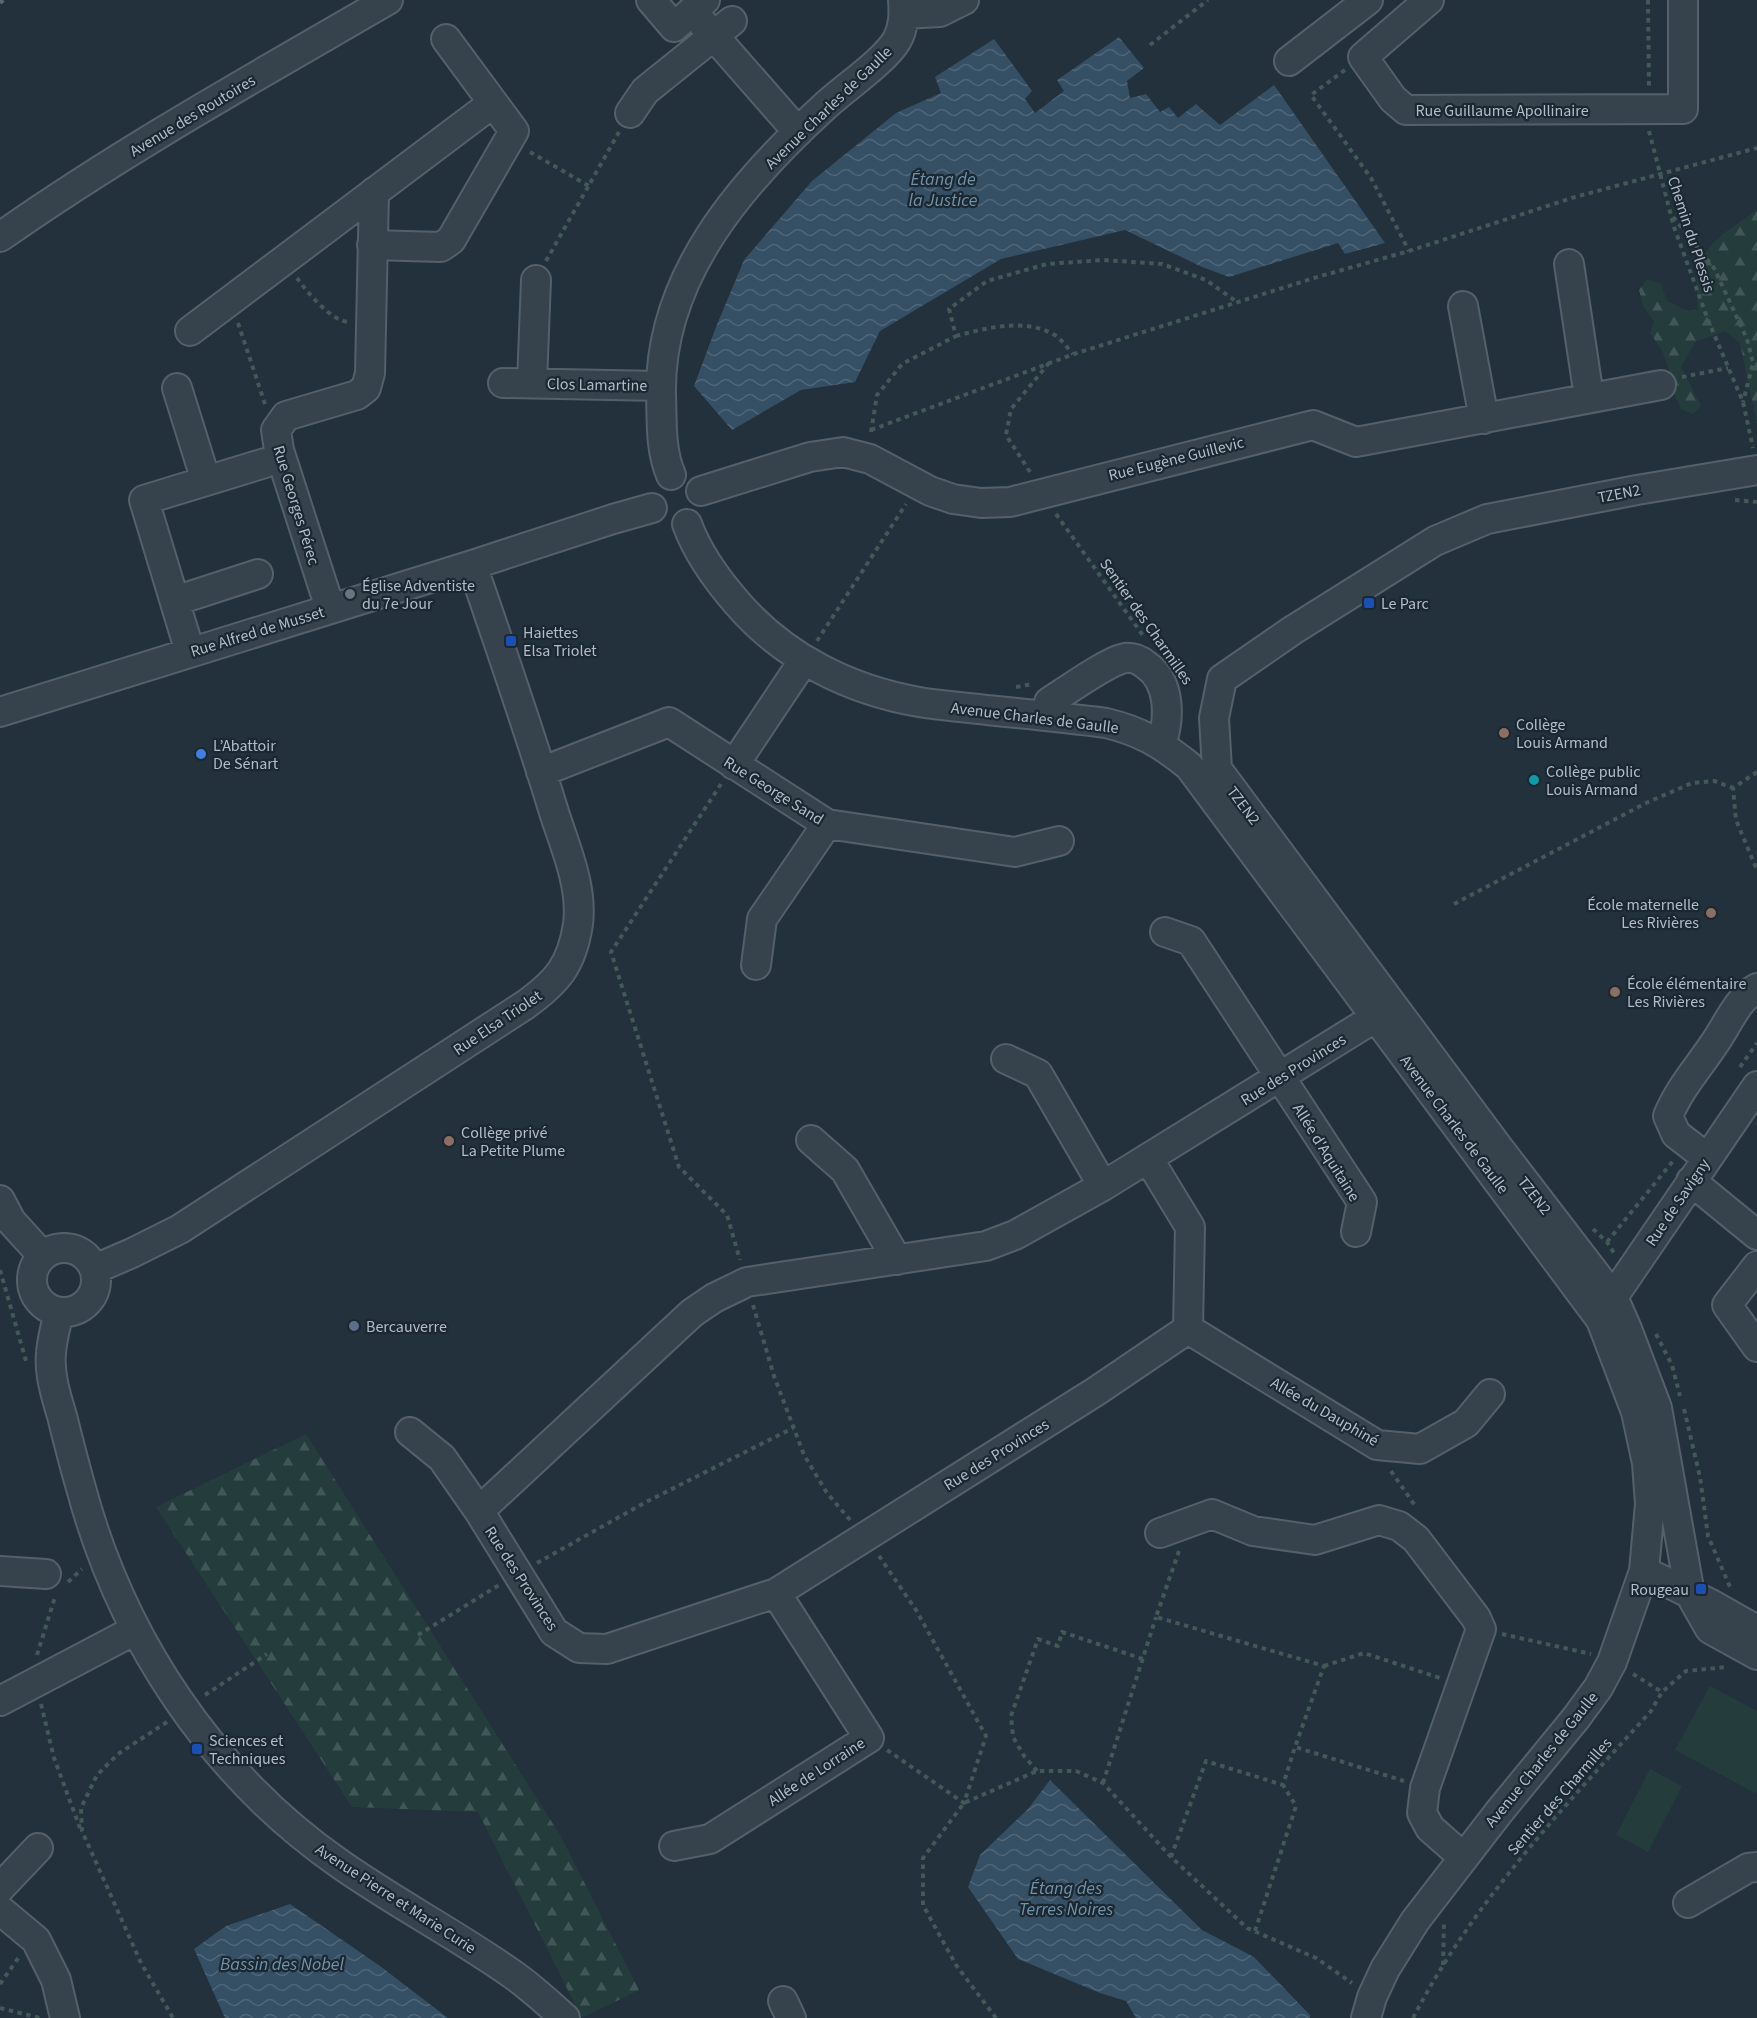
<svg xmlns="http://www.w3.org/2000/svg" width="1757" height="2018" viewBox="0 0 1757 2018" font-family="'Source Sans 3',sans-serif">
<defs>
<pattern id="forest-firs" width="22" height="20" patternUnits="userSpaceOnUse" patternTransform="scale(1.5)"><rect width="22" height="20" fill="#243d3c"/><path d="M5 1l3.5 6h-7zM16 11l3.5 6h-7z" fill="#415757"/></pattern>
<pattern id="water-waves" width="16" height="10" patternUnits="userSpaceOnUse" patternTransform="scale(1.5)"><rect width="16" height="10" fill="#354f64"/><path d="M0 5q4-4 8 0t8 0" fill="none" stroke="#506679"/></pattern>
</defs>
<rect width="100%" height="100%" fill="#22313c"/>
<path fill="url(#forest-firs)" d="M1757,210V424L1740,343L1725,331L1695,342L1681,367L1701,406L1693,414L1681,409L1671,388L1669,369L1662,350L1650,333L1654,321L1644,308L1639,290L1647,279L1661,284L1667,301L1688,311L1698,310C1698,298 1695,284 1698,273C1703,242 1734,227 1757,210Z
M306,1434L560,1835L639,1990L582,2018L478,1812L352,1807L156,1507Z"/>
<path fill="#243d3c" d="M1710,1686L1757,1711V1794L1675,1750Z
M1650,1769L1682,1786L1648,1852L1616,1835Z"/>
<path fill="url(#water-waves)" d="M1119,37L1144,68L1127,81L1130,98L1146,94L1160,112L1169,107L1178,118L1196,104L1220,125L1274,85L1385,243L1345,254L1338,243L1229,277L1202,267L1125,230L1001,259L880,331L855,382L801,390L732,430L694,386L716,327L744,260L812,181L896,113L941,93L935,77L994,39L1032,91L1025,99L1035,113L1064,91L1057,80Z
M1050,1780L1202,1930L1254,1957L1310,2015V2018H1136L1126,2001L1100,1993L1018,1959L968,1887L980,1855L1028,1809Z
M290,1904L380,1966L448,2018H225L194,1949L226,1926Z"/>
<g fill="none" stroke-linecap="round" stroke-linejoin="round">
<g stroke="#54606a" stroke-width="32">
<path id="minor" d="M651,0L674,27L705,0
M1429,0L1363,57L1393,99L1406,110L1683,109V0
M692,11L798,132
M904,14L940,12L964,0
M1289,61L1368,0
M630,113L645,91L732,21
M0,237C124,150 257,76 388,0
M372,245L441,247L451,240L514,131L446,39
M1569,264L1589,397
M1463,306L1484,419
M190,331L493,103
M503,383L661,386
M532,383L536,280
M177,388L206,481
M1757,470L1637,490L1487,519L1435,541L1293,630L1222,679L1214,718L1217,769L1498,1147L1613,1297L1627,1329L1657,1408L1690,1594L1710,1629L1757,1655
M671,475C660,450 662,420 661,394C659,276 742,182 824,107C844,88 884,62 897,40C904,27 904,14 903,0
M701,491L810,457L843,452L870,459L930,491L953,499L981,503L1010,502L1313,425L1356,442L1661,385
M687,524C698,554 717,580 738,604C785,658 850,690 919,702C942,706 965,707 987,710C1027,714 1066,718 1106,723C1140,731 1162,744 1189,766L1601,1320L1636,1412L1647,1463L1650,1504L1644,1571L1612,1662L1598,1688L1576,1718L1499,1812L1415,1921L1385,1969L1372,1997L1366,2018
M175,601L258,574
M330,608L279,450L276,430L286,416L357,395L366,388L370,373L374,192
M190,652L144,500L265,463
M0,712L472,565L613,519L652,508
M1047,716L1049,702C1065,692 1108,661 1125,658C1133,657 1140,660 1146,665C1171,682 1170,719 1161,745
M734,765L804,660
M541,772L669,722L827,824L1015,852L1059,841
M1165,932L1191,941L1362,1202L1356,1232
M756,965L762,919L827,824
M1006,1059L1038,1074L1103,1186
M811,1140L845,1170L897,1260
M1148,1158L1190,1227L1188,1329L1095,1392L776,1593L607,1649L579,1648L554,1632L479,1511L692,1313L714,1298L747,1282L986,1246L1015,1235L1103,1186L1376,1017
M1707,1158L1676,1134L1668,1116C1679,1089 1698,1068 1714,1044C1727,1026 1737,999 1757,988
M1691,1181L1757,1235
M0,1200L11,1221L42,1255
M32 1280a32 32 0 1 1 64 0a32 32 0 1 1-64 0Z
M1757,1266L1727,1305L1757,1347
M95,1269L132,1253L180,1229L525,1005C557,982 572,965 578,924C583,885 564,845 553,809C528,727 500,646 472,565
M1606,1311L1613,1297L1757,1086
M59,1312C56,1325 52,1339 51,1353C49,1374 56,1396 62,1416C68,1440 74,1464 81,1488C121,1638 212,1775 340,1864C397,1904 459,1936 515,1976C533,1989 549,2004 565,2018
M1188,1329L1377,1445L1420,1449L1466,1423L1490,1394
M410,1432L442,1458L479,1511
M1160,1533L1212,1514L1253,1531L1315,1540L1379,1520L1399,1526L1416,1539L1476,1618L1481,1629L1425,1788L1422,1813L1430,1828L1463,1857
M0,1571L46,1574
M1644,1571L1709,1603L1757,1630
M0,1701L135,1630
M674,1846L710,1839L869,1738L776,1593
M0,1888L38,1848
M1688,1903L1748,1868L1757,1867
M0,1910L36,1940L56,1980L65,2018
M783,2001L791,2018"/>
</g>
<path stroke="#425958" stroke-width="4" stroke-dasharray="4.5 4.5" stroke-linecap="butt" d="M1648,0L1649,88
M1150,45L1208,0
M1345,70L1311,95L1371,178L1409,251
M1649,131L1674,227L1708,320L1743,402L1753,448
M530,152L589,186
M1673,217L1714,268L1747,339L1753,363L1743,402
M546,261L619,132
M297,278C307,292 332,322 349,322
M238,323L265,404
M956,336C987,328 1023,318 1053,334C1061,338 1067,348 1073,354
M1682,377L1728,368
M871,430L1074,354L1314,278L1409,251L1575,197L1757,148
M871,432L877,395L902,364L956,336L949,309L987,281L1047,264L1103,260L1162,264L1206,280L1237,302
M1030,472L1006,435L1011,409L1049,363
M1735,500L1757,502
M1056,514L1144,637
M817,641L906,504
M1016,687L1032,684
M1757,772L1733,788L1736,820L1757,870
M721,784L611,952L679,1167L727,1215L740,1260
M1454,904L1646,803L1692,783L1714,781L1733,788
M1740,1067L1757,1043
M1593,1229L1607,1242L1614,1253
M1607,1242L1673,1161
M0,1270L26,1361
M753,1305L774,1376L804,1455L827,1493L850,1520
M1656,1334L1672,1365L1680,1396
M1684,1409L1700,1477L1708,1536L1730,1587
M1391,1471L1416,1507
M1179,1551L1156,1617L1324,1666L1295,1747L1404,1781
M879,1556L916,1610L986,1736L964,1803L887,1750
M537,1563L646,1502L793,1428
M68,1582L82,1569
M1502,1634L1591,1654
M418,1635L499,1585
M37,1655L55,1597
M1324,1666L1364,1653L1440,1678
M1633,1674L1662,1692
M205,1695L267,1654
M41,1704L54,1758L80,1828
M167,1722L118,1754L97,1775L81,1808L82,1831L141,1963L173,2018
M1037,1771L1024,1756L1013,1737L1011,1716L1038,1639L1058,1646L1062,1632L1143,1659
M1103,1783L1156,1617
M1171,1857L1206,1761L1283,1785L1295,1747
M1255,1931L1296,1806L1283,1785
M1443,1965L1444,1922
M0,1984L19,1957
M0,2008L40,2018
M996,2018L956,1965L923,1905V1858L964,1803L1037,1771H1076L1103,1783L1171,1857L1247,1928L1316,1958L1352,1983
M1413,2018C1473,1902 1564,1807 1651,1711L1662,1692L1686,1671L1727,1667"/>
<use href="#minor" stroke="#36424c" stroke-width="28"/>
<path stroke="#576773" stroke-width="4.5" stroke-dasharray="6 6" stroke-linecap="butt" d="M0,3L3,0"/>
</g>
<circle fill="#6b7280" stroke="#1b2731" stroke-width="2" cx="350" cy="594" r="6"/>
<g fill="#1a4fb4" stroke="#1b2731" stroke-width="2">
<rect x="1363" y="597" width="12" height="12" rx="3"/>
<rect x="505" y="635" width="12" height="12" rx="3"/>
<rect x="1695" y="1583" width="12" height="12" rx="3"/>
<rect x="191" y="1743" width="12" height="12" rx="3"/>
</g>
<g fill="#8d6e63" stroke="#1b2731" stroke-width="2">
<circle cx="1504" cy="733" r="6"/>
<circle cx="1711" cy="913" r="6"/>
<circle cx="1615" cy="992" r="6"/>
<circle cx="449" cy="1141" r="6"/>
</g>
<circle fill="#3f7fe0" stroke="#1b2731" stroke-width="2" cx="201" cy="754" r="6"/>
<circle fill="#0f9aa8" stroke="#1b2731" stroke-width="2" cx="1534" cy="780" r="6"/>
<circle fill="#5c6f8a" stroke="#1b2731" stroke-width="2" cx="354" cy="1326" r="6"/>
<g text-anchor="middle" stroke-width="4.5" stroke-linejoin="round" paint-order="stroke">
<g font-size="16" fill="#b1bdc8" stroke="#1b2731">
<text transform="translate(828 107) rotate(-44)" y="6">Avenue Charles de Gaulle</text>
<text x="1502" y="116">Rue Guillaume Apollinaire</text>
<text transform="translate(192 115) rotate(-31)" y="6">Avenue des Routoires</text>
<text transform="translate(1692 234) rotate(72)" y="6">Chemin du Plessis</text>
<text transform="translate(597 384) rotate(1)" y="6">Clos Lamartine</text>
<text transform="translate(1176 458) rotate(-14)" y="6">Rue Eugène Guillevic</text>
<text transform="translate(1619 493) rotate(-11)" y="6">TZEN2</text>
<text transform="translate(297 505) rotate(73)" y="6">Rue Georges Pérec</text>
<text transform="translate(1147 621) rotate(55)" y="6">Sentier des Charmilles</text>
<text transform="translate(257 631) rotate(-17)" y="6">Rue Alfred de Musset</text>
<text transform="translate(1035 717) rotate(7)" y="6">Avenue Charles de Gaulle</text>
<text transform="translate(774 790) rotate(32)" y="6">Rue George Sand</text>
<text transform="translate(1244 805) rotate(53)" y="6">TZEN2</text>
<text transform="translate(497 1022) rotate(-34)" y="6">Rue Elsa Triolet</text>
<text transform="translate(1293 1069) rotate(-32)" y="6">Rue des Provinces</text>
<text transform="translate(1455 1124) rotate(53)" y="6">Avenue Charles de Gaulle</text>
<text transform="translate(1327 1152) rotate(58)" y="6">Allée d'Aquitaine</text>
<text transform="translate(1535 1195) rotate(52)" y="6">TZEN2</text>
<text transform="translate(1677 1202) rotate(-56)" y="6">Rue de Savigny</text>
<text transform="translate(1325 1411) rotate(30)" y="6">Allée du Dauphiné</text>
<text transform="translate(996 1454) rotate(-32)" y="6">Rue des Provinces</text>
<text transform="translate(522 1578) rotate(57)" y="6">Rue des Provinces</text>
<text transform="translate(1541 1759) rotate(-51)" y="6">Avenue Charles de Gaulle</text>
<text transform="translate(816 1771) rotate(-33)" y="6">Allée de Lorraine</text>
<text transform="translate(1559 1796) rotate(-49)" y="6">Sentier des Charmilles</text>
<text transform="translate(396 1898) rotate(33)" y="6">Avenue Pierre et Marie Curie</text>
</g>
<g font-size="16" fill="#b1bdc8" stroke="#1b2731" text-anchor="start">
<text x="362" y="591">Église Adventiste<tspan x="362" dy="18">du 7e Jour</tspan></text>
<text x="1381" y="609">Le Parc</text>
<text x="523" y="638">Haiettes<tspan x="523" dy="18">Elsa Triolet</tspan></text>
<text x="1516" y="730">Collège<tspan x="1516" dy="18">Louis Armand</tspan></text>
<text x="213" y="751">L’Abattoir<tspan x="213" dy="18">De Sénart</tspan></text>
<text x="1546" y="777">Collège public<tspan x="1546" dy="18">Louis Armand</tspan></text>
<text x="1699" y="910" text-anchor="end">École maternelle<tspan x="1699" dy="18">Les Rivières</tspan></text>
<text x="1627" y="989">École élémentaire<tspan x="1627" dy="18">Les Rivières</tspan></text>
<text x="461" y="1138">Collège privé<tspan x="461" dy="18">La Petite Plume</tspan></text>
<text x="366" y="1332">Bercauverre</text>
<text x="1689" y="1595" text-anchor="end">Rougeau</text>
<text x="209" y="1746">Sciences et<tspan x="209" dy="18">Techniques</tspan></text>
</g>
<g font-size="18" font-style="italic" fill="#7093ac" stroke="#1b2731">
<text x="943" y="185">Étang de<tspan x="943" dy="21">la Justice</tspan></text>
<text x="1066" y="1894">Étang des<tspan x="1066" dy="21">Terres Noires</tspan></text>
<text x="282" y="1970">Bassin des Nobel</text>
</g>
</g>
</svg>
